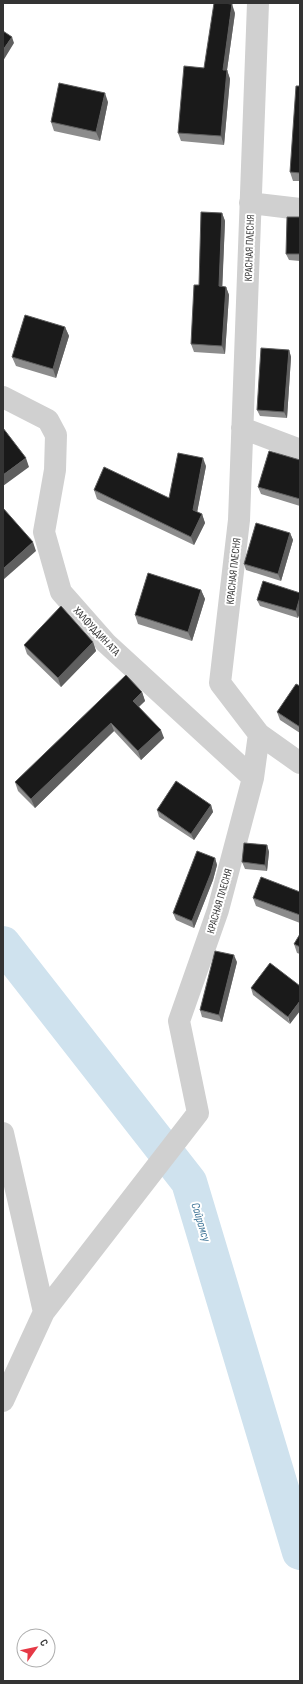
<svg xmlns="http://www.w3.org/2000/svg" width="303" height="1684" viewBox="0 0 303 1684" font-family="'Sofia Sans Condensed',sans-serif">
<rect width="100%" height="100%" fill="#fff"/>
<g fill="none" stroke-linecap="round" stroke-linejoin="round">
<path stroke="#cfe2ee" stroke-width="36" d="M3,944L189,1182L300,1552"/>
<path stroke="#d0d0d0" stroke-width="22" d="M250,203L300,209
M3,397L48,420L56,435L55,470L44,532L61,592L106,643L253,778
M242,428L300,450
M259,734L300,763
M3,1133L44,1312L3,1401
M44,1312L198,1113L179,1021L218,910L253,778L259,734L220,683L239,520L258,3"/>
</g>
<path fill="#8c8c8c" d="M235,13L227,70L230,79L224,145L181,141L178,133L204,68Z
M300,86V181H293L290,172Z
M108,102L100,141L54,131L51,122Z
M222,213L225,221L222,287H226L229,295L225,354L194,352L191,344L199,285Z
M300,217V261L289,260L286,254Z
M65,327L69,336L56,378L16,366L12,357Z
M289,350L291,357L287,418L260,416L257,410Z
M300,460V506L261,494L258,487Z
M206,466L197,512L202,514L205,523L194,545L97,499L94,490L169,498Z
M290,533L293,540L281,581L246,570L244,564Z
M201,590L205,599L192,641L138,624L135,615Z
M300,593L298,618L260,606L257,600Z
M93,642L96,651L61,687L27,654L24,645Z
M300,686V733L280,720L277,712Z
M142,692L145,701L139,707L164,738L141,760L114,731L35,808L18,791L15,782Z
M211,805L213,812L194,840L159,817L157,810Z
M267,845L269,852L267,871L245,869L242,862Z
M215,858L217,865L213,880L194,928L176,920L173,913Z
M300,892V923L256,906L253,898Z
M300,934V954L297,953L294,944Z
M237,962L222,1022L202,1017L200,1010Z
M270,963L290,1024L253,995L251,988Z"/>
<path fill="#5f5f5f" d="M232,4L235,13L227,70L230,79L224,145L221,136L223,70Z
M12,37L14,43L3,61V50Z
M105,93L108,102L100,141L96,132Z
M222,213L225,221L222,295L219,286Z
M226,287L229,295L225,354L222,346Z
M65,327L69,336L56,378L53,369Z
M289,350L291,357L287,418L284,412Z
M26,458L29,467L3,486V475Z
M203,458L206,466L196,518L193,510Z
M202,514L205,523L194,545L191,537Z
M290,533L293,540L281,581L278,574Z
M33,542L36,551L3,580V569Z
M201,590L205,599L192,641L188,632Z
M300,597V613L298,618L296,611Z
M93,642L96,651L61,687L58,678Z
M142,692L145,701L136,709L133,701Z
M111,723L114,731L35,808L31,799Z
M161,730L164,738L141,760L138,751Z
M211,805L213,812L194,840L191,834Z
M267,845L269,852L267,871L265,865Z
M215,858L217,865L213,880L194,928L192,921Z
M234,955L237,962L222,1022L219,1015Z
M300,1001V1011L290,1024L288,1017Z"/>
<path fill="#1a1a1a" stroke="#5f5f5f" d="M214,3H224L232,4L223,70H227L221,136L178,133L184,66L204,68Z
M3,31L12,37L3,50Z
M59,83L105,93L96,132L51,122Z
M296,86H300V173L290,172Z
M201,212L222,213L219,286L226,287L222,346L191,344L194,285H199Z
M287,217H300V254H286Z
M25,315L65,327L53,369L12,357Z
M261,348L289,350L284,412L257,410Z
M3,428L26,458L3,475Z
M269,451L300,460V499L258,487Z
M178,453L203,458L193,510L202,514L191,537L94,490L104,467L169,498Z
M3,508L33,542L3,569Z
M256,523L290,533L278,574L244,564Z
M148,573L201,590L188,632L135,615Z
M263,581L300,593V597L296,611L257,600Z
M61,606L93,642L58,678L24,645Z
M126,675L142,692L133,701L161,730L138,751L111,723L31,799L15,782Z
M296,684L300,686V727L277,712Z
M176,781L211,805L191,834L157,810Z
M244,843L267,845L265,865L242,862Z
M197,851L215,858L211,873L192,921L173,913Z
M261,877L300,892V915L253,898Z
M300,934V947L294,944Z
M215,951L234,955L219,1015L200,1010Z
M270,963L300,986V1001L288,1017L251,988Z"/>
<g text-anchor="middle" stroke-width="4" stroke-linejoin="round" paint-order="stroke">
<g font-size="11" fill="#333" stroke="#fff">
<text transform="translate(249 248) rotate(-88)" y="4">КРАСНАЯ ПЛЕСНЯ</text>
<text transform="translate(233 571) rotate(-84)" y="4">КРАСНАЯ ПЛЕСНЯ</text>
<text transform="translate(97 631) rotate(47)" y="4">ХАЛФУДДИН АТА</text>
<text transform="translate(219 901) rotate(-74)" y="4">КРАСНАЯ ПЛЕСНЯ</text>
</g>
<g font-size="12" font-style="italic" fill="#3f7597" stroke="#fff">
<text transform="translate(201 1222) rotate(73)" y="4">Сайрамсу</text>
</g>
</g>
<rect width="303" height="1684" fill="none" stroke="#333333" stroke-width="8"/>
<g transform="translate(36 1648) rotate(57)"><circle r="19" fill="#ffffff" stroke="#adadad"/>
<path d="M0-3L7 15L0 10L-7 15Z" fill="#e63946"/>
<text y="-6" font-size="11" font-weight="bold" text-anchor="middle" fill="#333333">С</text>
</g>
</svg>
